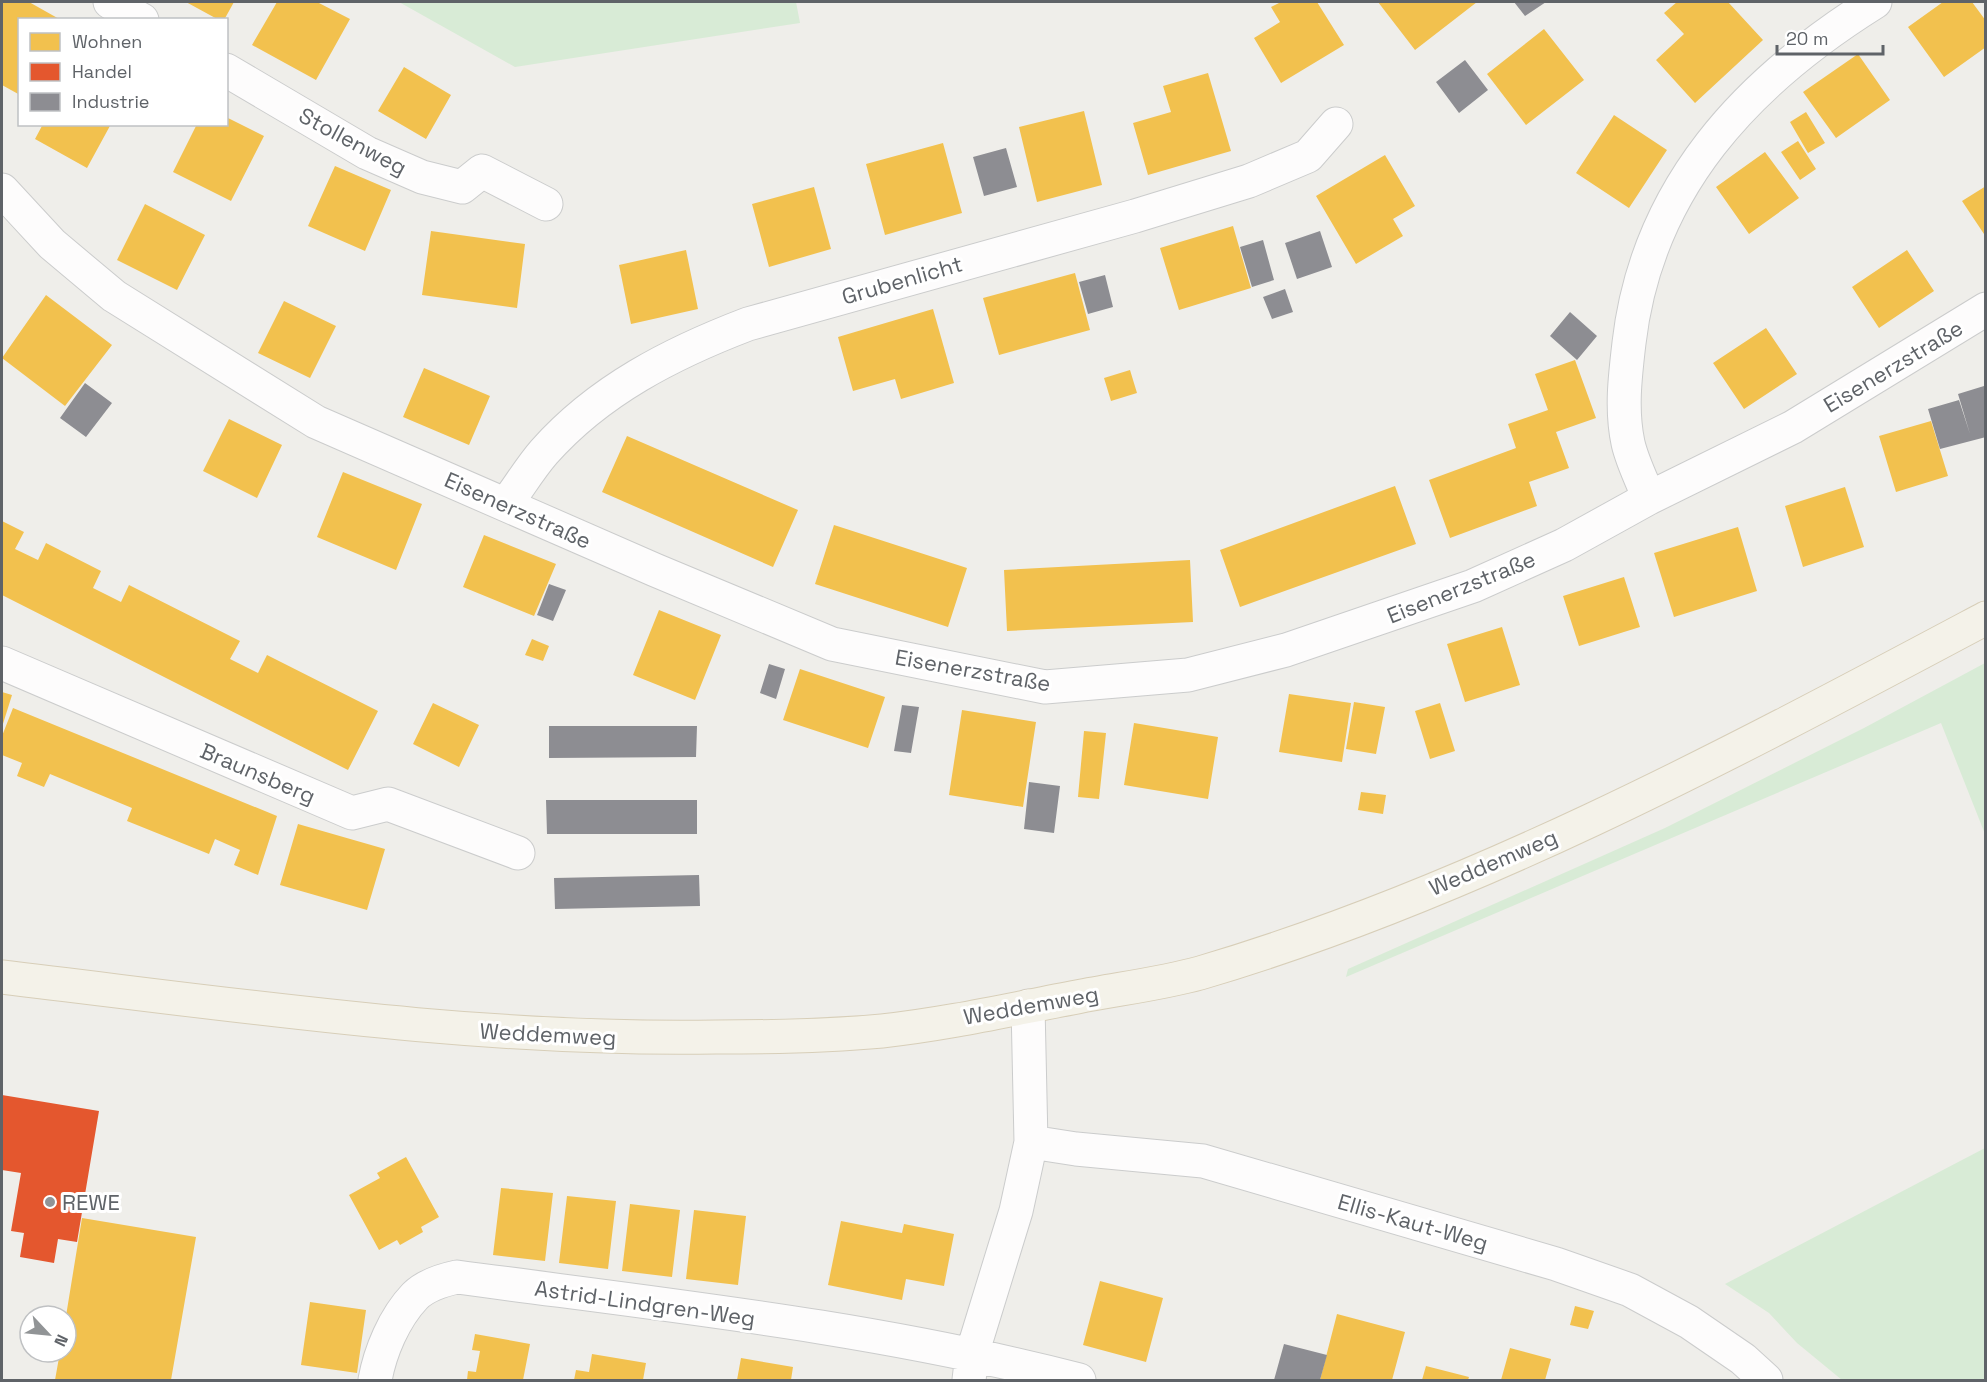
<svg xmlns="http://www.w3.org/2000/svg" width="1987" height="1382" viewBox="0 0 1987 1382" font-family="'Space Grotesk',sans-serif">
<rect width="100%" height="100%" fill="#efeeea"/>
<path fill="#d8ebd6" d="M399,2H796L800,23L515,67Z
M1985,663V834L1941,723L1346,977L1348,969L1665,828L1864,728Z
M1985,1148V1380H1842L1797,1343L1769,1313L1725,1284Z"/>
<path fill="#f2c14e" d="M2,2H29L61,20H20V95L2,85Z
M186,2H234L224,20H219Z
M277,2H317L350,19L316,80L252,45Z
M1281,2H1317L1344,45L1281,83L1254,38L1280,22L1271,7Z
M1378,2H1477L1415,50Z
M1677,2H1728L1763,40L1695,103L1656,60L1684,34L1664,13Z
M1943,2H1972L1986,21V47L1944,77L1908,27Z
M1544,29L1584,80L1526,125L1487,74Z
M1858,54L1890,100L1836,138L1803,92Z
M404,67L451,95L426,139L378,111Z
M1208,73L1231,151L1148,175L1133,123L1171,112L1163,86Z
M1084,111L1102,185L1037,202L1019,127Z
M1806,112L1825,143L1808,153L1790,122Z
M1614,115L1667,150L1629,208L1576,173Z
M226,117L264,136L231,201L173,172L197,124H226Z
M43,124H111L87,168L35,139Z
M1798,141L1816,169L1800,180L1781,152Z
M943,143L962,213L885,235L866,164Z
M1765,152L1799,198L1749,234L1716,187Z
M1385,155L1415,206L1393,219L1403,236L1356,264L1316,196Z
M335,166L391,190L365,251L308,226Z
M1986,186V237L1962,201Z
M814,187L831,249L769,267L752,204Z
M145,204L205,235L177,290L117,260Z
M1233,226L1251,288L1179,310L1160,248Z
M431,231L525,244L517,308L422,295Z
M686,250L698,309L631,324L619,265Z
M1907,250L1934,291L1879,328L1852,287Z
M1075,273L1090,330L999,355L983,298Z
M46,295L112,345L65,406L2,358Z
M284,301L336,326L310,378L258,353Z
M933,309L954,383L901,399L895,379L853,391L838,337Z
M1766,328L1797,374L1744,409L1713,363Z
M1575,360L1596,418L1556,432L1569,468L1529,482L1537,506L1450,538L1429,480L1516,448L1508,424L1548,410L1535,374Z
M424,368L490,396L469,445L403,417Z
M1130,370L1137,393L1111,401L1104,378Z
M229,419L282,445L257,498L203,471Z
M1931,421L1948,476L1896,492L1879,436Z
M627,436L798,510L773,567L602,492Z
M343,472L422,504L396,570L317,537Z
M1395,486L1416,544L1240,607L1220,550Z
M1845,487L1864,547L1803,567L1785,506Z
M2,521L24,532L15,549L38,560L46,543L101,571L93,588L121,602L129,585L240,641L230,659L258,673L267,655L378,711L348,770L2,595Z
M834,525L967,568L948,627L815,584Z
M1738,527L1757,591L1674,617L1654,553Z
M484,535L556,564L534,616L463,587Z
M1190,560L1193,622L1007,631L1004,570Z
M1624,577L1640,627L1579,646L1563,596Z
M659,610L721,635L695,700L633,675Z
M1502,627L1520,685L1465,702L1447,644Z
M532,639L549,646L543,661L525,655Z
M800,669L885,697L868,748L783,720Z
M2,692L12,695L2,727Z
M1289,694L1351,703L1342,762L1279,752Z
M1354,702L1385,707L1376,754L1346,749Z
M433,703L479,725L459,767L413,744Z
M1440,703L1455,751L1430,759L1415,711Z
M13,708L277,816L258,875L234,865L240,850L215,839L209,854L127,821L132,808L50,774L44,787L17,776L22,763L2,755V736Z
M962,710L1036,722L1023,807L949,795Z
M1134,723L1218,737L1208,799L1124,785Z
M1084,731L1106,733L1099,799L1078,797Z
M1361,792L1386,795L1383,814L1358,810Z
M298,824L385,849L367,910L280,885Z
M406,1157L439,1217L421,1227L423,1232L400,1245L397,1240L379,1250L349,1195L380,1178L377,1173Z
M501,1188L553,1193L545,1261L493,1255Z
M567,1196L616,1201L608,1269L559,1263Z
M630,1204L680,1210L672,1277L622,1271Z
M694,1210L746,1216L738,1285L686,1279Z
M82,1218L196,1237L171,1380H55L60,1352H66V1316Z
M841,1221L902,1233L904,1224L954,1234L944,1286L906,1279L902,1300L828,1285Z
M1100,1281L1163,1298L1146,1362L1083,1345Z
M310,1302L366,1310L357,1373L301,1365Z
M1575,1306L1594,1311L1588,1329L1570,1325Z
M1337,1314L1405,1332L1392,1380H1320Z
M475,1334L530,1344L523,1380H467L468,1371L476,1372L480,1351L472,1350Z
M1510,1348L1551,1359L1545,1380H1501Z
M592,1354L646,1363L643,1380H574L576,1370L589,1372Z
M741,1358L793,1367L791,1380H737Z
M1426,1366L1469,1377L1468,1380H1422Z"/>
<path fill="#e4572e" d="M2,1095L99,1111L77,1242L58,1239L54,1263L20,1257L24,1233L11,1231L21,1173L2,1170Z"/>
<path fill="#8d8d92" d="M1514,2H1546L1525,16Z
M1465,60L1488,90L1459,113L1436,82Z
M1006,148L1017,187L984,196L973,157Z
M1320,231L1332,267L1297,279L1285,243Z
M1263,240L1274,280L1252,287L1240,247Z
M1105,275L1113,307L1088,314L1079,282Z
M1285,289L1293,312L1272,319L1263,297Z
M1570,312L1597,336L1577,360L1550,336Z
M85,383L112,403L86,437L60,418Z
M1984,386L1986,437L1940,449L1928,409L1959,400L1970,434L1958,394Z
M549,584L566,590L553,621L537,615Z
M769,664L785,669L776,699L760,693Z
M902,705L919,707L911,753L894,751Z
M549,726H697L696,757L549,758Z
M1029,782L1060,786L1054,833L1024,829Z
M546,800H697V834H547Z
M699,875L700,906L555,909L554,878Z
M1284,1344L1327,1355L1320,1380H1274Z"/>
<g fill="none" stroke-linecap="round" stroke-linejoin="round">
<g stroke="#cbcccc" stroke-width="35">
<path id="minor" d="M110,2L142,20
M226,70L367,153L422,177L462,187L482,171L546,204
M2,190L52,244L114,296L316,422L655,570L832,644L1045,687L1188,675L1286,650L1473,586L1564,545L1649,498L1793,427L1986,309
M1649,498C1642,481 1632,461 1628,443C1621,410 1625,377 1629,343C1647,187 1747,82 1875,2
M506,504C519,487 530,468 544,452C599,390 672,353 748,324L1135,216L1249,181L1308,156L1336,124
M2,663L352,813L388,804L518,853
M1031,1142L1076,1149L1203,1161L1556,1264L1630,1290L1689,1322L1743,1359L1766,1380
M375,1380C380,1352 394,1318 415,1296C425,1286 443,1280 457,1277C665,1305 875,1327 1079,1380
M969,1380L972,1354L1016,1211L1031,1142L1028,1006"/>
</g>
<g stroke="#d7ceb8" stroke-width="35">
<path id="major" d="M2,977C239,1005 476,1041 716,1037C771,1037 827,1036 882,1031C947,1024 1013,1009 1077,997C1117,989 1160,984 1200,973C1472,893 1736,751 1986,618"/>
</g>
<use href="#minor" stroke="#fdfcfc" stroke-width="33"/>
<use href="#major" stroke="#f4f2e9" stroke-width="33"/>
</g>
<circle fill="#919496" stroke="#fff" stroke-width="2" cx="50" cy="1202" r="6"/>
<g text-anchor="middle" stroke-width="6" stroke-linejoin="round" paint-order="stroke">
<g font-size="22" fill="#5f6368" stroke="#fff">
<text transform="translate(353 141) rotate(28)" y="8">Stollenweg</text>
<text transform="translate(902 280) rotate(-16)" y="8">Grubenlicht</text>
<text transform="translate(1893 366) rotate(-31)" y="8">Eisenerzstraße</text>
<text transform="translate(518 510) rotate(24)" y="8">Eisenerzstraße</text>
<text transform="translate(1461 587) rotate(-22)" y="8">Eisenerzstraße</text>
<text transform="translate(973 670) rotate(10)" y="8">Eisenerzstraße</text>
<text transform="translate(258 773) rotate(23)" y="8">Braunsberg</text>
<text transform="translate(1493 862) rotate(-23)" y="8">Weddemweg</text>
<text transform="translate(1031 1005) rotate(-10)" y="8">Weddemweg</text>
<text transform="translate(548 1034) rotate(3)" y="8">Weddemweg</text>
<text transform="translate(1413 1222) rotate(16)" y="8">Ellis-Kaut-Weg</text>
<text transform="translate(645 1303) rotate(8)" y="8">Astrid-Lindgren-Weg</text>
</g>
<g font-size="22" fill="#5f6368" stroke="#fff" text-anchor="start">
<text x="62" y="1210">REWE</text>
</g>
</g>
<rect width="1987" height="1382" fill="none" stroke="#5f6368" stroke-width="6"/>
<rect x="18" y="18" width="210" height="108" fill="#ffffff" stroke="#bfc1c3" stroke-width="1.5"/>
<rect x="30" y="33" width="30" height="18" fill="#f2c14e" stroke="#bfc1c3" stroke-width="1.5"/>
<text x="72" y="48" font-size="18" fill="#5f6368">Wohnen</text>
<rect x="30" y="63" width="30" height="18" fill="#e4572e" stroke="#bfc1c3" stroke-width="1.5"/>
<text x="72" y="78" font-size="18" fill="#5f6368">Handel</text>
<rect x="30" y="93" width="30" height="18" fill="#8d8d92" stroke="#bfc1c3" stroke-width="1.5"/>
<text x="72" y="108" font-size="18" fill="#5f6368">Industrie</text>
<g transform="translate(48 1334) rotate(116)"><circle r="28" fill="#ffffff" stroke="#bfc1c3" stroke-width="1.5"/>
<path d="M0-4.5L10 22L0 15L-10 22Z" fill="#919496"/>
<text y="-9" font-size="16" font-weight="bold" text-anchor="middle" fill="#5f6368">N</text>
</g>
<path d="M1777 45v9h106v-9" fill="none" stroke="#5f6368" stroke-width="3"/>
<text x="1786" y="45" font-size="18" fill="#5f6368" stroke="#ffffff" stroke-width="4.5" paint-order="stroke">20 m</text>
</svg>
